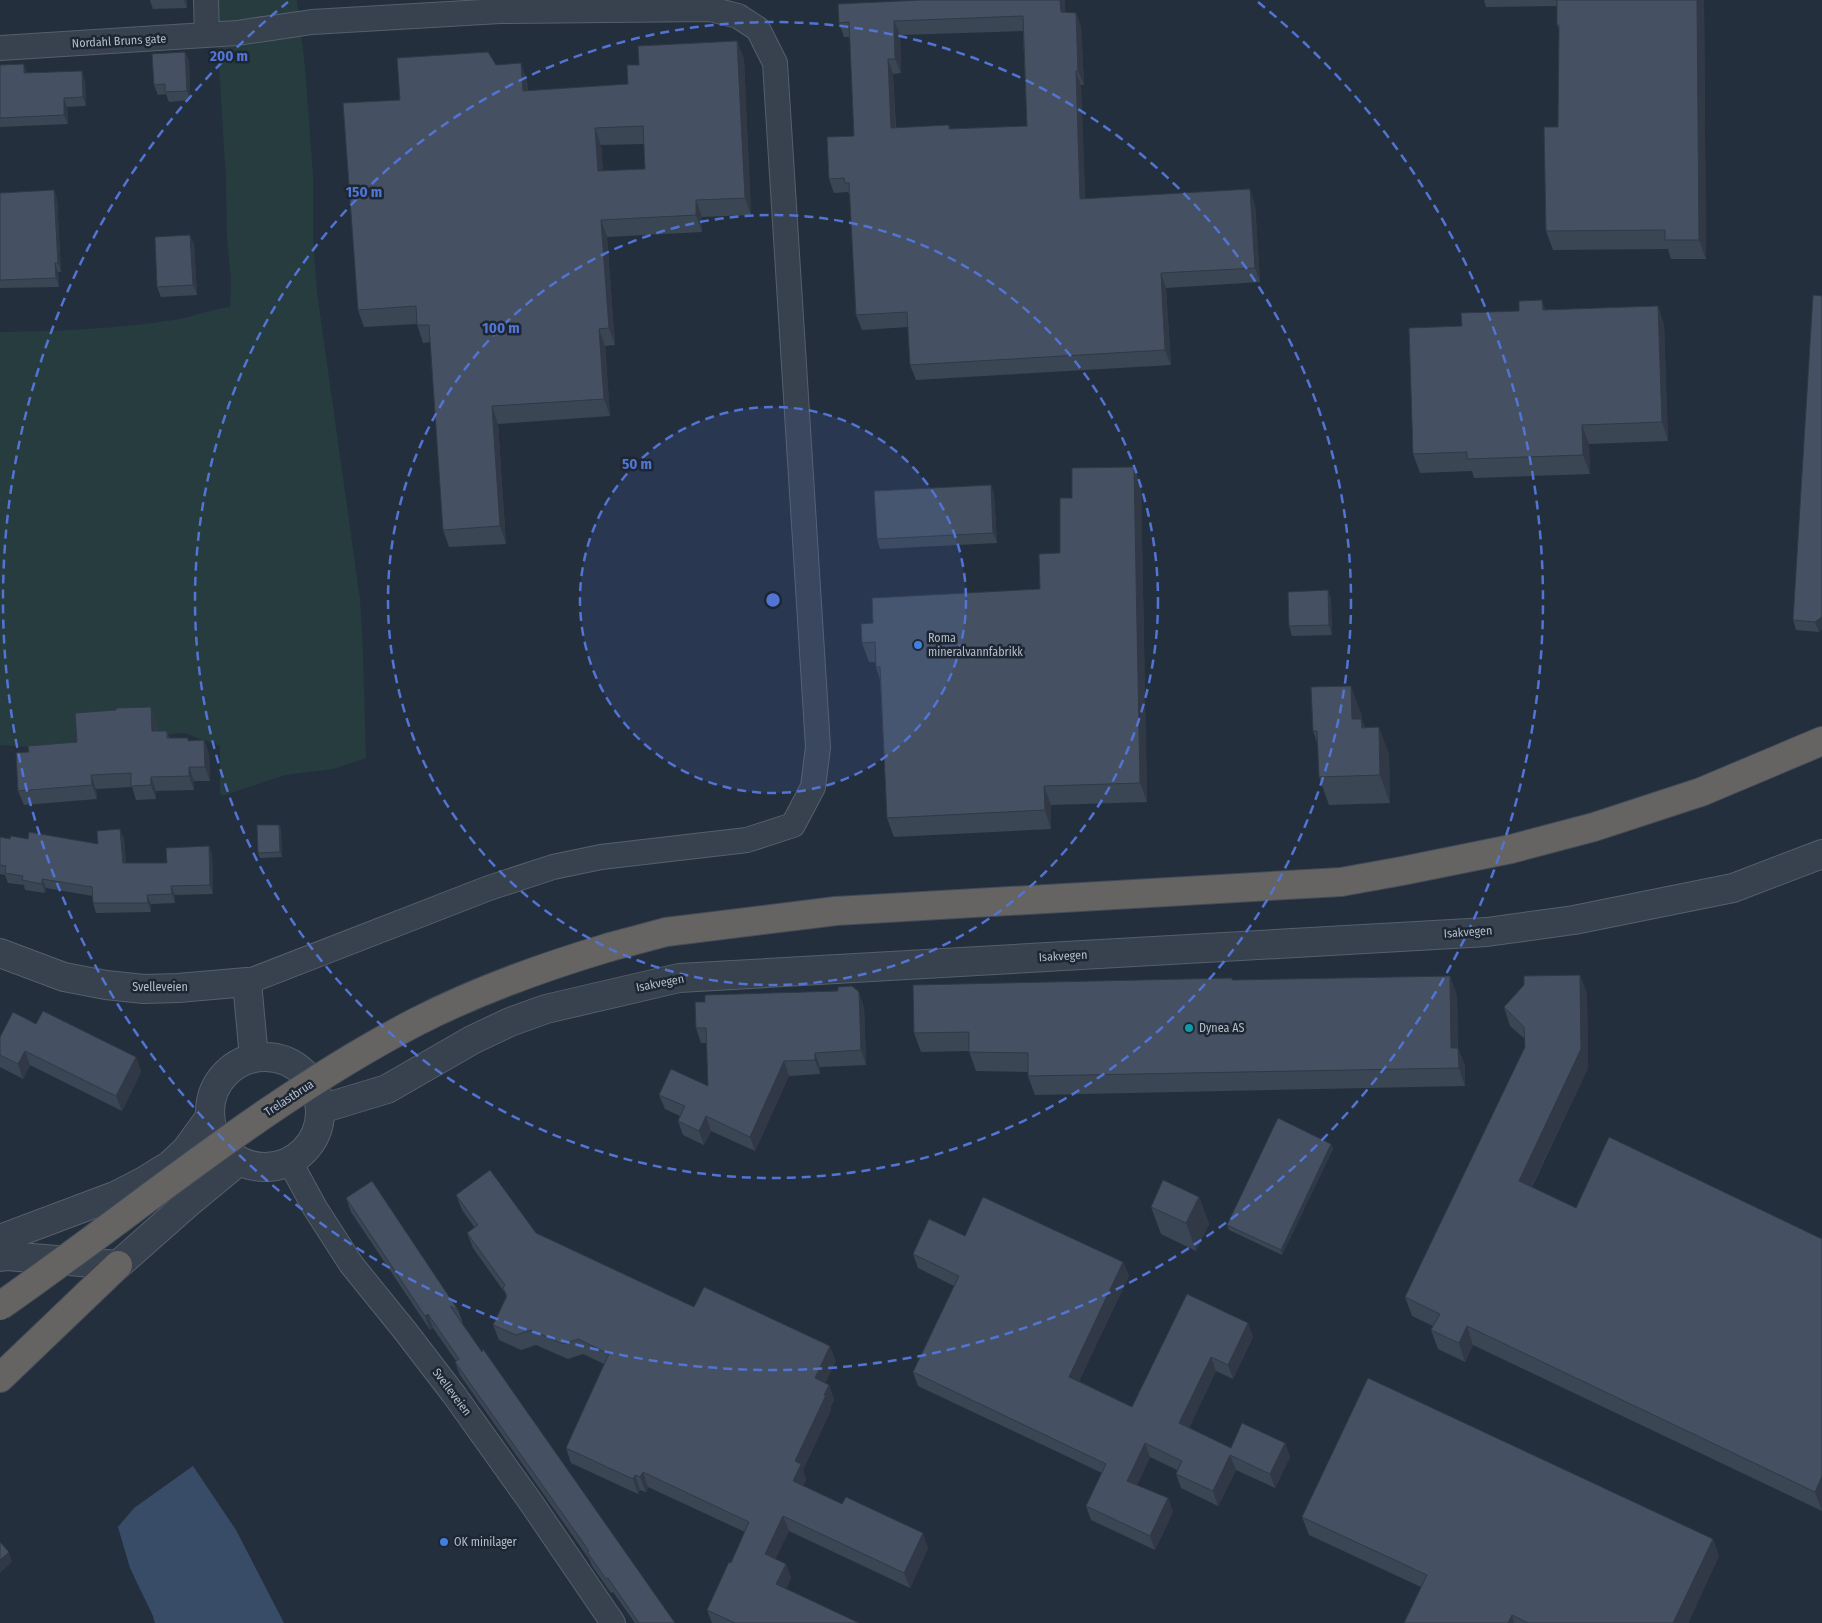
<svg xmlns="http://www.w3.org/2000/svg" width="1822" height="1623" viewBox="0 0 1822 1623" font-family="'Fira Sans Condensed',sans-serif">
<rect width="100%" height="100%" fill="#242f3e"/>
<path fill="#263c3f" d="M215,0H297L305,67L313,175V238L317,292L360,599L363,653L366,758L333,769L285,775L222,796L220,793V746L184,733L29,747L0,745V332C58,331 116,329 174,320C193,317 211,309 230,307L231,281L227,236L226,181Z"/>
<path fill="#394c67" d="M193,1466L236,1530L284,1623H155L153,1616L130,1568L118,1527L134,1508Z"/>
<g fill="none" stroke-linecap="round" stroke-linejoin="round">
<g stroke="#565f6c" stroke-width="26">
<path id="minor" d="M206,0L207,35
M0,48L237,33L312,22L500,11L710,9L738,16L758,29L775,63L818,747L813,787L793,825L747,840L601,857L553,867L489,888L247,982
M290,1162L315,1208L351,1264L406,1332L455,1396L532,1504L613,1623"/>
</g>
<g stroke="#565f6c" stroke-width="30">
<path id="tertiary" d="M0,953L64,977L106,985L144,989L178,988L247,982L254,1058
M210 1112a55 55 0 1 1 110 0a55 55 0 1 1-110 0Z
M321,1109L387,1089L472,1040L510,1022L546,1009L679,978L1487,932L1574,920L1733,888L1822,854
M0,1239L117,1195L144,1181L170,1165L186,1150L210,1117
M0,1257L7,1256L118,1265L187,1204L239,1161"/>
</g>
<g stroke="#434c59" stroke-width="30">
<path id="trunk" d="M610,947L666,932L836,911L1341,882L1402,871L1511,849L1594,827L1701,792L1822,741
M0,1378L118,1265"/>
</g>
<use href="#minor" stroke="#38414e" stroke-width="24"/>
<use href="#tertiary" stroke="#38414e" stroke-width="28"/>
<use href="#trunk" stroke="#656462" stroke-width="28"/>
<g stroke="#434c59" stroke-width="30" stroke-linecap="butt">
<path id="trunk-bridge" d="M0,1306C138,1210 266,1100 416,1022C478,990 543,967 610,947"/>
</g>
<use href="#trunk-bridge" stroke="#656462" stroke-width="28"/>
</g>
<path fill="#3b4654" fill-rule="evenodd" d="M150,0H187V8L153,9Z
M1484,0H1704L1706,259H1671L1668,249L1553,250L1546,231L1558,127L1559,29L1557,25V6L1486,7Z
M1065,12L1076,13L1081,27L1084,85H1081L1085,199L1255,204L1260,282L1166,288L1171,365L916,380L910,365L908,327L862,330L856,315L850,197L848,192L834,193L829,179L854,136L850,37H844L839,23ZM1023,31L1027,126L950,129L949,125L896,128L893,74L901,73L900,35Z
M737,41L744,59L751,215L702,217V232L607,237L615,345L605,346L610,416L498,424L506,544L449,547L443,530L430,342L423,343L417,324L364,327L358,310L496,65L527,80L528,91L628,84L639,65ZM644,144L645,169L603,171L601,145Z
M185,52L189,61L190,100L169,102L166,94L158,95L154,85Z
M0,65L27,73L85,80L86,106L67,107L68,124L0,127Z
M54,190L57,199L61,272H58L59,287L0,288V193Z
M194,244L197,295L161,297L157,287Z
M1822,296V629L1819,632L1796,630L1793,620Z
M1658,306L1664,325L1668,441L1589,444L1590,474L1474,478L1472,471L1420,473L1413,454L1462,326L1546,310Z
M1134,467L1141,486L1147,802L1051,805V829L894,837L887,818L880,680L876,667V662H869L862,643L873,623L1040,589L1060,553L1072,498Z
M991,485L994,495L997,543L880,549L877,539Z
M1328,590L1331,600L1332,635L1292,636L1289,626Z
M151,707L156,721L157,731H167L169,738L189,741L204,740L209,754L210,781H194V790L156,791V799L136,800L132,787L96,789L97,799L24,805L18,791L29,752L77,742L116,710Z
M1361,713L1362,720L1365,728L1389,754L1390,803L1329,805L1319,777L1318,745L1313,731Z
M279,825L281,829L282,857L260,858L258,853Z
M0,837L10,839H28L98,844L124,838L126,863H167L209,846L212,855L213,894L175,895V903L151,904V912L96,913L93,903V896L46,888L45,893L25,890L24,885L8,883L5,875L0,874Z
M1580,975L1587,994L1588,1068L1532,1187L1576,1208L1822,1239V1511L1473,1345L1465,1362L1438,1349L1431,1330L1433,1326L1412,1316L1405,1297L1525,1047V1039L1510,1026L1504,1007Z
M1232,978L1233,980L1457,995L1458,1048L1465,1066V1086L1035,1095L1028,1076V1072L976,1071L969,1051L921,1052L914,1033Z
M864,1007L866,1065L820,1067V1074L789,1076L755,1151L711,1131L704,1145L683,1135L678,1121L680,1116L665,1109L659,1095L708,1086L707,1043H701L696,1028Z
M36,1024L136,1057L141,1072L122,1111L30,1065L23,1079L0,1067V1037Z
M1331,1144L1333,1149L1282,1255L1229,1230L1227,1225Z
M456,1195L536,1233L694,1307L836,1361L825,1383L829,1385L834,1400L830,1408L831,1410L803,1470L806,1479L803,1486L928,1548L910,1588L789,1531L775,1559L786,1564L791,1578L786,1589L859,1623H712L707,1610L731,1563L745,1532L648,1487L646,1492L640,1490L638,1494L571,1463L566,1448L604,1364L583,1354L568,1359L536,1345L521,1350L499,1340L493,1325L506,1297L505,1293L473,1248L467,1233L475,1228L462,1210Z
M1199,1197L1209,1224L1196,1251L1161,1234L1151,1207Z
M346,1198L458,1310L463,1323L461,1322L482,1352L675,1623H635L613,1592L611,1593L592,1566L589,1559L460,1375L455,1362L456,1361L433,1328L430,1330L351,1212Z
M965,1236L1123,1262L1129,1276L1079,1381L1132,1407L1248,1323L1253,1337L1233,1379L1216,1371L1189,1428L1231,1448L1285,1443L1290,1457L1275,1488L1236,1470L1218,1506L1181,1488L1176,1474L1177,1470L1150,1457L1137,1485L1168,1498L1173,1512L1155,1550L1091,1520L1086,1506L1102,1473L918,1386L913,1372L954,1286L918,1268L913,1254Z
M1302,1517L1713,1539L1719,1556L1688,1623H1404L1421,1587L1309,1535Z"/>
<path fill="#303945" d="M184,0H187V8Z
M1060,0H1065L1066,26L1061,12Z
M1697,0H1704L1706,259L1699,240Z
M1076,13L1081,27L1084,85L1078,71Z
M894,21L900,35L901,73L895,59Z
M737,41L744,59L751,215L745,198Z
M185,52L189,61L190,100L187,91Z
M888,59L893,74L896,142L891,128Z
M521,63L527,80L529,108L523,91Z
M24,64L27,73H24Z
M82,71L85,80L86,106L83,97Z
M1076,71L1081,85L1086,213L1080,199Z
M64,98L67,107L68,124L64,115Z
M595,128L601,145L604,188L598,171Z
M1250,189L1255,204L1260,282L1255,268Z
M54,190L57,199L61,272L58,263Z
M696,200L702,217V232L696,215Z
M601,220L607,237L615,345L609,328Z
M190,235L194,244L197,295L193,285Z
M55,263L58,272L59,287L56,278Z
M1161,273L1166,288L1171,365L1165,350Z
M1542,300L1549,319L1543,310Z
M1658,306L1664,325L1668,441L1662,422Z
M599,329L605,346L610,416L604,399Z
M492,406L498,424L506,544L500,526Z
M1582,425L1589,444L1590,474L1583,455Z
M1134,467L1141,486L1147,802L1140,783Z
M991,485L994,495L997,543L993,533Z
M1328,590L1331,600L1332,635L1329,625Z
M1822,617V629L1819,632L1815,622Z
M1351,686L1361,713L1362,720L1371,746L1352,719Z
M151,707L156,721L157,746L152,731Z
M1379,727L1389,754L1390,803L1380,775Z
M204,740L209,754L210,781L205,767Z
M189,767L194,781V790L189,776Z
M91,775L96,789L97,799L92,785Z
M151,777L156,791V799L151,785Z
M1044,786L1051,805V829L1045,810Z
M279,825L281,829L282,857L280,852Z
M120,829L124,838L127,872L123,863Z
M209,846L212,855L213,894L210,885Z
M42,879L46,888L45,893L42,884Z
M171,886L175,895V903L172,894Z
M147,895L151,904V912L148,903Z
M1580,975L1587,994L1588,1068L1525,1200L1519,1181Z
M1450,976L1457,995L1458,1067L1451,1048Z
M859,992L864,1007L866,1065L861,1050Z
M1458,1048L1465,1066V1086L1459,1068Z
M25,1051L30,1065L23,1079L18,1064Z
M815,1053L820,1067V1074L815,1060Z
M136,1057L141,1072L122,1111L116,1096Z
M784,1061L789,1076L755,1151L750,1137Z
M706,1116L711,1131L704,1145L699,1131Z
M1331,1144L1333,1149L1282,1255L1281,1250Z
M1199,1197L1209,1224L1196,1251L1186,1223Z
M1123,1262L1129,1276L1074,1391L1069,1377Z
M428,1314L433,1328L430,1330L425,1316Z
M1248,1323L1253,1337L1233,1379L1228,1365Z
M1467,1326L1473,1345L1465,1362L1459,1343Z
M830,1346L836,1361L820,1393L815,1378Z
M1211,1357L1216,1371L1185,1437L1179,1423Z
M829,1385L834,1400L830,1408L831,1410L803,1470L806,1479L798,1496L793,1481L795,1461Z
M1145,1443L1150,1457L1132,1495L1127,1481Z
M1285,1443L1290,1457L1275,1488L1270,1474Z
M1230,1455L1236,1470L1218,1506L1213,1491Z
M643,1472L648,1487L646,1492L640,1477Z
M635,1475L640,1490L638,1494L633,1479Z
M1822,1476V1511L1815,1492Z
M1168,1498L1173,1512L1155,1550L1150,1536Z
M783,1516L789,1531L771,1569L765,1554Z
M923,1533L928,1548L910,1588L904,1573Z
M1713,1539L1719,1556L1688,1623H1673Z
M9,1552L12,1562L0,1573V1560Z
M786,1564L791,1578L781,1599L776,1584Z
M1512,1615L1514,1623H1508Z"/>
<path fill="#455162" stroke="#303945" fill-rule="evenodd" d="M921,0H1060L1061,12L1076,13L1078,71H1076L1080,199L1250,189L1255,268L1161,273L1165,350L910,365L907,312L856,315L849,183H845L844,178L829,179L827,137L854,136L849,22L839,23L838,4ZM1023,16L1027,126L949,129V125L891,128L888,59H895L894,21Z
M1557,0H1697L1699,240H1665V230L1546,231L1544,127H1558L1559,25H1557Z
M737,41L745,198L696,200V215L601,220L609,328L599,329L604,399L492,406L500,526L443,530L429,325H417L416,306L358,310L343,103L400,100L397,58L488,52L496,65L521,63L523,91L628,84L627,65H639L638,46ZM643,126L645,169L598,171L595,128Z
M185,52L187,91L165,92V84L154,85L152,54Z
M24,64V73L82,71L83,97L64,98V115L0,118V65Z
M54,190L58,263H55L56,278L0,280V193Z
M190,235L193,285L157,287L155,237Z
M1813,295L1822,296V617L1815,622L1793,620Z
M1542,300L1543,310L1658,306L1662,422L1582,425L1583,455L1467,459V452L1413,454L1409,328L1462,326L1461,313L1519,311V301Z
M1134,467L1140,783L1044,786L1045,810L887,818L880,667H876L875,642L862,643L861,624L873,623L872,598L1040,589L1039,554L1060,553V498H1072V468Z
M991,485L993,533L877,539L874,491Z
M1328,590L1329,625L1289,626L1288,592Z
M1351,686L1352,719H1361L1362,728L1379,727L1380,775L1319,777L1317,731H1313L1311,687Z
M151,707L152,731H167V738H188V741L204,740L205,767H189V776L151,777V785L131,786V773L91,775L92,785L18,791L16,753L29,752L28,746L77,742L75,713L116,710V708Z
M257,825H279L280,852L258,853Z
M120,829L123,863H167L166,848L209,846L210,885L171,886L172,894L147,895L148,903H93L92,887L42,879V884L22,880L23,876L5,873L6,866L0,865V837L10,839L11,836L28,839L29,832L98,844L97,831Z
M1580,975L1581,1049L1519,1181L1576,1208L1609,1137L1822,1239V1476L1815,1492L1467,1326L1459,1343L1431,1330L1440,1314L1405,1297L1525,1047L1524,1027L1504,1007L1524,985V976Z
M1450,976L1451,1048H1458L1459,1068L1028,1076V1053L969,1052V1032L914,1033L913,985L1232,978V980Z
M852,986L859,992L861,1050L815,1053V1060L784,1061L750,1137L706,1116L699,1131L678,1121L685,1106L659,1095L671,1069L708,1086L706,1028H696L695,1002H705V995L838,991V987Z
M43,1011L136,1057L116,1096L25,1051L18,1064L0,1055V1037L13,1012L36,1024Z
M1278,1118L1331,1144L1281,1250L1227,1225Z
M490,1170L536,1233L694,1307L704,1287L830,1346L815,1378L829,1385L824,1395H826L795,1461L801,1464L793,1481L842,1504L846,1497L923,1533L904,1573L783,1516L765,1554L786,1564L776,1584L859,1623H735L707,1610L729,1562L731,1563L749,1522L643,1472L640,1477L635,1475L633,1479L566,1448L609,1354L578,1339L563,1344L531,1330L516,1335L493,1325L507,1296L503,1288L505,1285L467,1233L478,1225L456,1195Z
M1163,1180L1199,1197L1186,1223L1151,1207Z
M372,1181L458,1310L450,1306L482,1352L483,1349L675,1623H639L608,1578L606,1579L587,1552L589,1551L455,1362L459,1359L428,1314L425,1316L346,1198Z
M983,1197L1123,1262L1069,1377L1132,1407L1187,1294L1248,1323L1228,1365L1211,1357L1179,1423L1231,1448L1242,1423L1285,1443L1270,1474L1230,1455L1213,1491L1176,1474L1182,1461L1145,1443L1127,1481L1168,1498L1150,1536L1086,1506L1106,1464L913,1372L959,1276L913,1254L929,1219L965,1236Z
M1368,1378L1713,1539L1673,1623H1528L1512,1615L1508,1623H1404L1427,1575L1302,1517Z
M0,1542L9,1552L0,1560Z"/>
<circle cx="773" cy="600" r="193" fill="#5274d3" fill-opacity=".12"/>
<g fill="none" stroke="#5274d3" stroke-width="2.5" stroke-dasharray="9 6">
<circle cx="773" cy="600" r="193"/>
<circle cx="773" cy="600" r="385"/>
<circle cx="773" cy="600" r="578"/>
<path d="M1258 2A770 770 0 1 1 288 2"/>
</g>
<g fill="#3f7fe0" stroke="#1d2633" stroke-width="2">
<circle cx="918" cy="645" r="5"/>
<circle cx="444" cy="1542" r="5"/>
</g>
<circle fill="#0f9aa8" stroke="#1d2633" stroke-width="2" cx="1189" cy="1028" r="5"/>
<g text-anchor="middle" stroke-width="5" stroke-linejoin="round" paint-order="stroke">
<g font-size="12" fill="#b4bcc9" stroke="#1d2633">
<text transform="translate(119 41) rotate(-3)" y="4">Nordahl Bruns gate</text>
<text transform="translate(1468 932) rotate(-4)" y="4">Isakvegen</text>
<text transform="translate(1063 956) rotate(-3)" y="4">Isakvegen</text>
<text transform="translate(660 983) rotate(-11)" y="4">Isakvegen</text>
<text x="160" y="991">Svelleveien</text>
<text transform="translate(289 1098) rotate(-33)" y="4">Trelastbrua</text>
<text transform="translate(452 1392) rotate(53)" y="4">Svelleveien</text>
</g>
<g font-size="12" fill="#b4bcc9" stroke="#1d2633" text-anchor="start">
<text x="928" y="642">Roma<tspan x="928" dy="14">mineralvannfabrikk</tspan></text>
<text x="1199" y="1032">Dynea AS</text>
<text x="454" y="1546">OK minilager</text>
</g>
</g>
<circle cx="773" cy="600" r="8" fill="#5274d3" stroke="#1d2633" stroke-width="2.5"/>
<g font-size="15" text-anchor="middle" font-weight="bold" fill="#5274d3" stroke="#1d2633" stroke-width="5" stroke-linejoin="round" paint-order="stroke">
<text x="229" y="61">200 m</text>
<text x="364" y="197">150 m</text>
<text x="501" y="333">100 m</text>
<text x="637" y="469">50 m</text>
</g>
</svg>
